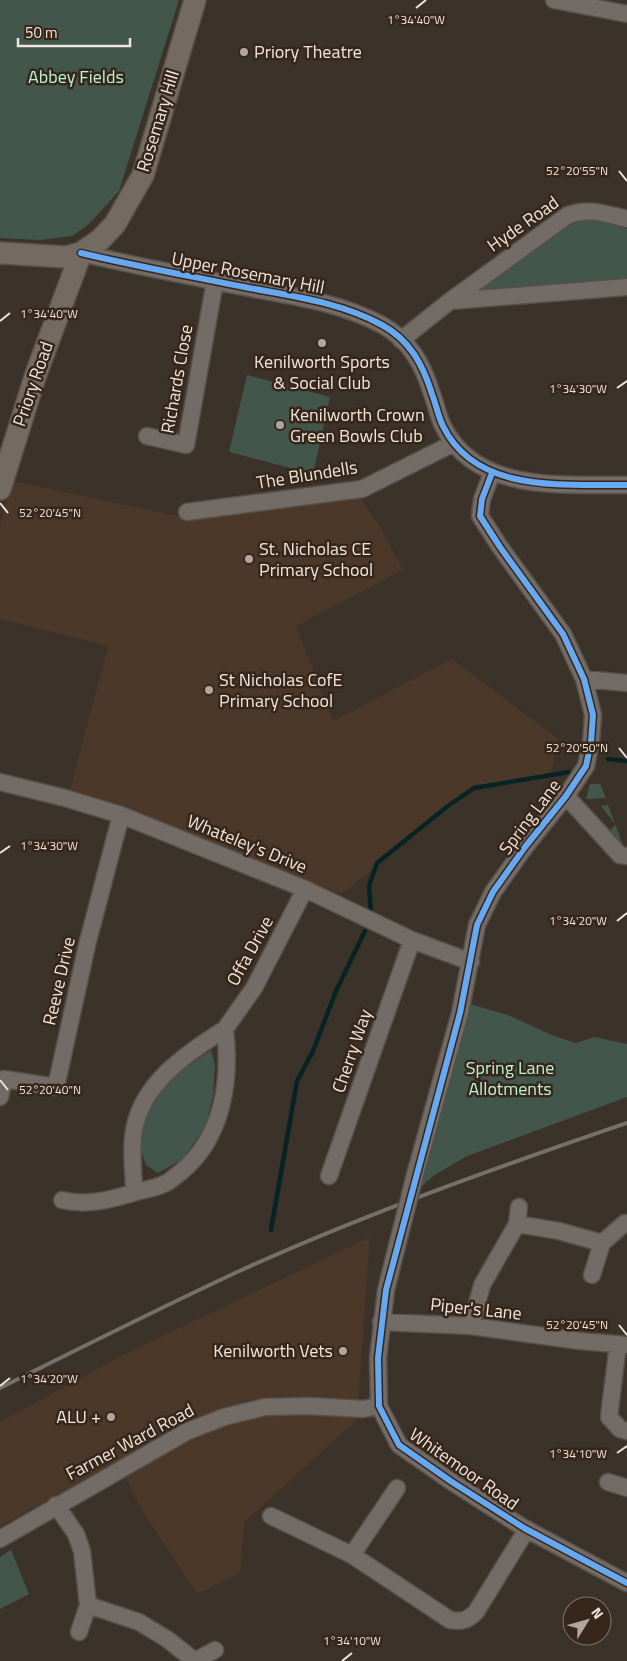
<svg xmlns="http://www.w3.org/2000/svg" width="627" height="1661" viewBox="0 0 627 1661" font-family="'Titillium Web',sans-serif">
<rect width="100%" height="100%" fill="#3b322a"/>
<path fill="#4c3828" d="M12,481L187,518L361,499L381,528L403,570L296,626L333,721L452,659L558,739L550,778L475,789L341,894L70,790L108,646L0,619V525Z
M370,1237L357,1420L244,1522L240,1573L197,1594L139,1505L118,1462L0,1526V1422L123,1355Z"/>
<path fill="#43564c" d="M0,0H179L119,191L89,224L72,236L40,240L0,238Z
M589,218L627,229V279L471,292L570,221Z
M247,375L330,397L313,474L229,452Z
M590,784H600L606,798L586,799Z
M608,805L624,848L611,835V829L616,825L601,806Z
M470,1004L508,1015L554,1036L576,1043L594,1037L627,1044V1097L467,1156L433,1176L421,1187Z
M211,1050L215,1065L213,1097L205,1127L183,1159L158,1173L146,1165L139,1145L149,1106L176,1074Z
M11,1550L29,1594L0,1609V1557Z"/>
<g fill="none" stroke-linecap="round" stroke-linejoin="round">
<path stroke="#072323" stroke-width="4.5" d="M608,759L627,761
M371,912L369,886L377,863L448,806L474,788L569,772
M271,1230L297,1081L313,1051L336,991L365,931"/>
<g stroke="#574f49" stroke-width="19">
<path id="minor" d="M554,0L627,14
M81,253C135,266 190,276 244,287C291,296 340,302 382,325C410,340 423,365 432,394C436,404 438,416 443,426C476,494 564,484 627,485
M450,301L568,215C589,207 606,214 627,219
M401,340L450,301L627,287
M147,436L186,445L215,281
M187,512L362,489L454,443
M584,679L627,683
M0,782L65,798L121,815L305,889L412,940L471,962
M566,796L620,855L627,856
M0,1097L4,1079L56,1087L87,945L121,815
M416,1171L460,1013L477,925L493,892L525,847L566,796L586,766L591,742L593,715L584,679L563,634L500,547L480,516L482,499L492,473
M329,1176L412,940
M134,1192C134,1172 130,1150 134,1130C142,1083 187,1053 225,1029
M62,1200C87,1206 109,1200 133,1193C144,1189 155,1189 166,1183C171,1181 176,1175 181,1172C223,1137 231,1081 225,1029L254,988L305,889
M517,1224L519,1207
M398,1242L386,1290L378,1358L379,1406L399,1445L452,1482L524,1528L627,1583
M592,1275L602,1243
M381,1322L471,1326L580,1341L627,1345
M471,1326L482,1285L517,1224L559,1231L602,1243L625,1223
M618,1344L609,1417L620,1429L627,1431
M608,1482L627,1488
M56,1505L76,1534L82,1551L88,1605L139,1622L167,1639L195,1661L215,1650
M271,1516L352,1555L450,1620C462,1622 468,1620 476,1612L527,1529
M0,1539L186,1432L224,1417L265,1407L308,1406L363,1409L379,1406
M352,1555L397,1488
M79,1632L88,1605"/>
</g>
<g stroke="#574f49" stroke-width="24">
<path id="major" d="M0,253L66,257L81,253L100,240L115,224L143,175L195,0
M0,489L36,374L81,253"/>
</g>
<use href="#minor" stroke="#726b66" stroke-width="16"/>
<use href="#major" stroke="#736a61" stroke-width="21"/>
<path stroke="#766f6a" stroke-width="4" d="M0,1388C78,1349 156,1310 235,1273C362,1215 495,1168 627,1123"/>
<g stroke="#574f49" stroke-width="19" stroke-linecap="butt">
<path id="minor-bridge" d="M398,1242L416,1171"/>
</g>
<use href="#minor-bridge" stroke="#726b66" stroke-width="16"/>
<g stroke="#37271b" stroke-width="9">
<path id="cycleway" d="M81,253C135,266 190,276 244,287C291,296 340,302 382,325C410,340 423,365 432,394C436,404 438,416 443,426C476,494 564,484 627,485
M492,473L482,499L480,516L500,547L563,634L584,679L593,715L591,742L586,766L566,796L525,847L493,892L477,925L460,1013L386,1290L378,1358L379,1406L399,1445L452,1482L524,1528L627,1583"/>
</g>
<use href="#cycleway" stroke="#66a8f1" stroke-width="6"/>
</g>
<path fill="none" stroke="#f0e5dd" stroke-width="2" d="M416,8L426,0M619,171L627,181M0,321L10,313M617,388L627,381M0,503L8,513M619,748L627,758M0,853L10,846M617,921L627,913M0,1080L8,1090M619,1325L627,1335M0,1386L10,1378M617,1453L627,1446M342,1661L352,1653"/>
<g fill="#b1a69e" stroke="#37271b" stroke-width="2">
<circle cx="244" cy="52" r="5"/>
<circle cx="322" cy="343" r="5"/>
<circle cx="280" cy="425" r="5"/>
<circle cx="249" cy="559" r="5"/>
<circle cx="209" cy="690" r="5"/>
<circle cx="343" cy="1351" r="5"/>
<circle cx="111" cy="1417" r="5"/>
</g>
<g text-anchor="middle" stroke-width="5" stroke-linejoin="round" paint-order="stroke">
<g font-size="18" fill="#f0e5dd" stroke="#37271b" text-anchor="start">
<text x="254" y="58">Priory Theatre</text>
<text x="322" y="368" text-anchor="middle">Kenilworth Sports<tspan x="322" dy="21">&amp; Social Club</tspan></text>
<text x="290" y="421">Kenilworth Crown<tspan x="290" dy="21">Green Bowls Club</tspan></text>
<text x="259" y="555">St. Nicholas CE<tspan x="259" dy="21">Primary School</tspan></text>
<text x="219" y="686">St Nicholas CofE<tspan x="219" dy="21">Primary School</tspan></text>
<text x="333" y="1357" text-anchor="end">Kenilworth Vets</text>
<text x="101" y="1423" text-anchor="end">ALU +</text>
</g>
<g font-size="18" fill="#b6f5d7" stroke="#37271b">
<text x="76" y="83">Abbey Fields</text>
<text x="510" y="1074">Spring Lane<tspan x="510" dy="21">Allotments</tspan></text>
</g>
<g font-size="18" fill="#f0e5dd" stroke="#37271b">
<text transform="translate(158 121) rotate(-73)" y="6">Rosemary Hill</text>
<text transform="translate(523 224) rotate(-35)" y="6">Hyde Road</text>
<text transform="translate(248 273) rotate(11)" y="6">Upper Rosemary Hill</text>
<text transform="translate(177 379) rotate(-80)" y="6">Richards Close</text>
<text transform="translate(33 384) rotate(-71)" y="6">Priory Road</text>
<text transform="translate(307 475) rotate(-9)" y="6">The Blundells</text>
<text transform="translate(530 817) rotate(-53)" y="6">Spring Lane</text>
<text transform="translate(247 844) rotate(22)" y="6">Whateley's Drive</text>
<text transform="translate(250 951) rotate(-61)" y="6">Offa Drive</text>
<text transform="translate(59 981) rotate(-77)" y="6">Reeve Drive</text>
<text transform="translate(352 1051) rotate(-71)" y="6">Cherry Way</text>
<text transform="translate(476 1309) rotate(6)" y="6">Piper's Lane</text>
<text transform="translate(130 1442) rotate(-28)" y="6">Farmer Ward Road</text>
<text transform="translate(464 1469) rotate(35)" y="6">Whitemoor Road</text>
</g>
</g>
<g font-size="12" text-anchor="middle" fill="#f0e5dd" stroke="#37271b" stroke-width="5" stroke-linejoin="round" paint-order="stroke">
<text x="416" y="24">1°34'40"W</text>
<text x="577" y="175">52°20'55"N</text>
<text x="49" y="318">1°34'40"W</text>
<text x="578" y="393">1°34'30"W</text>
<text x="50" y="517">52°20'45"N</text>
<text x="577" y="752">52°20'50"N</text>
<text x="49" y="850">1°34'30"W</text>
<text x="578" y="925">1°34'20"W</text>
<text x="50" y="1094">52°20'40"N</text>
<text x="577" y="1329">52°20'45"N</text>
<text x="49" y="1383">1°34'20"W</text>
<text x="578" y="1458">1°34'10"W</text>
<text x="352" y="1645">1°34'10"W</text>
</g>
<g transform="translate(587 1621) rotate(53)"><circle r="24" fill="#37271b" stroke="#817369"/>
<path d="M0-4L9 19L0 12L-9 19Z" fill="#b1a69e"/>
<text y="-8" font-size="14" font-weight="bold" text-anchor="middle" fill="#f0e5dd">N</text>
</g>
<path d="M18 38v8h112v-8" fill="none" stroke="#f0e5dd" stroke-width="2.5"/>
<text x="25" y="38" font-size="15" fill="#f0e5dd" stroke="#37271b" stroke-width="4" paint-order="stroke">50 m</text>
</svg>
